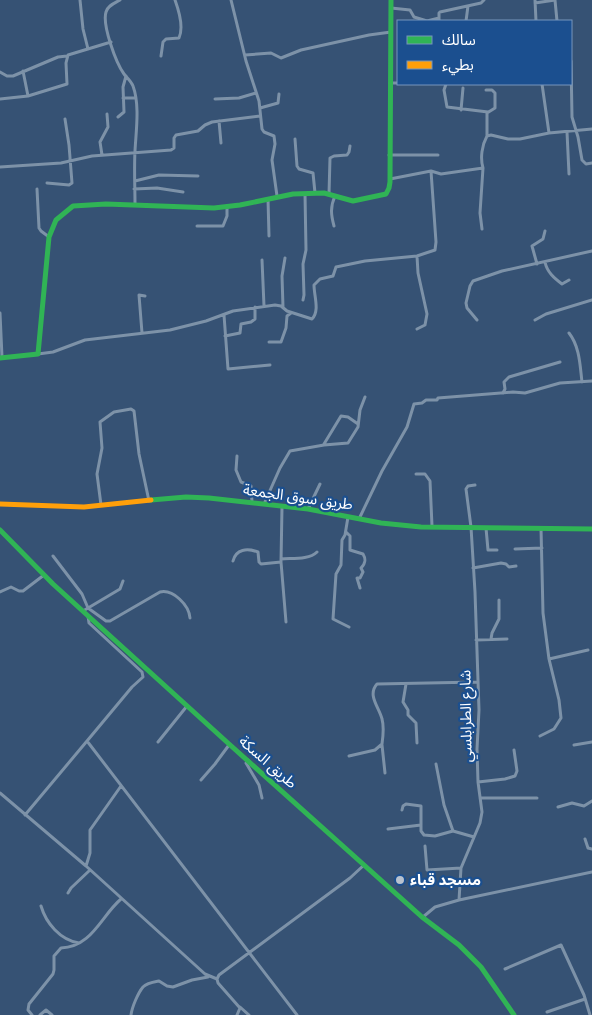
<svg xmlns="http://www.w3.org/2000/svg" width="592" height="1015" viewBox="0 0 592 1015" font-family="'Public Sans','Noto Sans Arabic',sans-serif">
<rect width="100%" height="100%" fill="#365274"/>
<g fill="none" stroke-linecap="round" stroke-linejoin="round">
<path stroke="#7d92a8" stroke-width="3" d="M80,0L83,29L88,49
M120,0C115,3 108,5 106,12C102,25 116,63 124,74C127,78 131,81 133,86C140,105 136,131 135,151C134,169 135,187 135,205
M231,0L246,61L259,101L262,129L264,132L274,136L275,144L272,160L277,196
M535,0L536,21
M535,3L555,0L557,21
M391,8L410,10L414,17L427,21L439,18
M439,21V13L440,12L481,3L484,0
M466,21L468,6
M245,55L271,53L281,58L301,50L369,35L391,32
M161,56L163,42L166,39L179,38C184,27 179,11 175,0
M571,61L572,117L578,137L582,160L586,164L592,163
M23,71L28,96
M0,72L7,76H13L58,57L67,56
M390,83H398
M446,84L444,90L447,107L488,112
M542,84L549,133
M486,90H492L495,93V108L487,113V136
M123,98H135
M0,99L28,96L67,84L66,63L68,55L111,42
M215,99L239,98L256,93
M260,108L278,103L279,94
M461,110L463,88
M118,117L124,112L123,87L126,76
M219,121L221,143
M567,132L569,174
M295,139L297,166L299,169L313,173L315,193
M102,155L100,142L108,127L107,114
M389,155H438
M0,167L61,163L92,156L171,150L174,148V138L176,135L198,131L205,125L212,122L260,116
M390,179L431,171L441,174L483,168C480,158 482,145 487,136L491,135L508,139H520L549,133L592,129
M135,181L159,175L198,176
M47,183L69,185L72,183L69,145L65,119
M37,189L39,228L41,231L49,237
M134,189L157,188L183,192
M329,194L330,158L334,156L347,155L349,152L350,146
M268,199L269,236
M197,226H223L227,216V207
M334,226C331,215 330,207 335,196
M482,229L480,213L483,168
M417,256L418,273L427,314L425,325L417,329
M262,260L264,306
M545,262C547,272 554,278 562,284L569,280
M537,264L532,246L543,239L545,231
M303,300L304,295L303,264L306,250L305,194
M283,307L282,276L285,258
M0,313L2,357
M224,315L228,369L270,365
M477,320L467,308L466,303L470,286L473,281L502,271L592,251
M535,320L546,314L592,300
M142,333L139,295L145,296
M569,333C580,347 580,366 582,382
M225,336L240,333L241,324L251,322L255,319V307
M269,342H281L286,328L287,316L291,313
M38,354L53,352L85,340L170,330L206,321L233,311L275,305L281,306L287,311L312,319C320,311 314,296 314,285L320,279L333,276L336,267L365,261L417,256L435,250L436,242L431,171
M503,393L505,389L504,382L509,377L560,362
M324,444L341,416L348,417L358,424
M237,456L236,470L241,482L251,486L252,502
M416,474H425L430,481L432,526
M264,504L280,468L290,451L324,445L348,443L358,427L360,410L365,397
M101,505L97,474L102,448L100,422L114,412L131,409L134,411L139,454L149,501
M282,507L281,562L286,622
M308,509L320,484
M348,517L345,535L342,540L341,565L336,574L333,619L349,627
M359,519L382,471L407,427L414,404L422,403L426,400H437L438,398L513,392L525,393L560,383L592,381
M486,528L488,550H497
M346,532L350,536V550L363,554C366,559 366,563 361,568L363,572L360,578H357L360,588
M515,549L542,548
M53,556L82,594L88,608L106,621H110L160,592C173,589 189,605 190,618
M281,559C292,558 309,560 317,552
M233,561C236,549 247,548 258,552L259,562L261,564L281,562
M473,568L501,563L506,564L509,567L516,566
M0,592L11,587L19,591H23L44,575
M83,611L120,589L123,581
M491,639L492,633L499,619V600
M476,640L507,639
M549,659L588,650
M406,684L403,702L408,710V715L416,723L417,743
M540,736L554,729L561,718L559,700L549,659L543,613L541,528
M87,741L132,687L143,677L142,672L89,623L88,616
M158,742L187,706
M382,745L385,773
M574,745L592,742
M349,756L375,750L382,744C383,737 384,726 382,719C379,707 367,695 377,684L478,682
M248,760L246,763L259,785L262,798
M436,764L444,805L453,831
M201,780L215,764L229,745
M478,782L505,779L515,776L517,771L514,750
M0,793L86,866L205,974L217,979
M480,798H537
M558,807L572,803L584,806L592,801
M402,810L403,806L406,804L421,806V831L424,835L435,836L453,831L474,837
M25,815L87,741L297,1015
M388,829L421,825
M585,839L588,848L592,849
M425,846L427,870L461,868
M86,866L90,853V830L121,786
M68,893L71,888L90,870
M459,900L461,868L480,823L482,812L478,782L477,749L479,710L475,592L471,527L466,489L468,486L475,485
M41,906C46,923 60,940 79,943
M423,917L435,907L459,900L592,872
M505,969L561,945L584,995L590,1015
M240,1007L249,1015
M547,1012L585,999
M32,1015L28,1010L29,1004L53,974L54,970V956L61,948C92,947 101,916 121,899
M40,1015L46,1010L52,1015
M131,1015C132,1007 138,993 143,987C147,983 154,982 159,981L167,986L173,987L192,980L208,977
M237,1015L240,1008L218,983L217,979L219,975L350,878L364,865"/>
<path stroke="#30b455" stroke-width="5" d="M0,358L38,354L49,237L56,220L73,206L106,204L214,208L240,205L293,194L324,193L353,201L386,194L389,188L390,182L391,0
M151,500L186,497L209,498L308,509L381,523L421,527L592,529
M0,530L53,584L229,744L422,917L459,945L481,967L514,1015"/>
<path stroke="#ff9f0a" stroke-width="5" d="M0,504L84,507L151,500"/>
</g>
<circle fill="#b9c2ce" stroke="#1b4f8f" stroke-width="2" cx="400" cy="880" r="5"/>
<g text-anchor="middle" stroke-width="4.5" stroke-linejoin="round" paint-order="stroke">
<g font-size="15" fill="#fff" stroke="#1b4f8f">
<text transform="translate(298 497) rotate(8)" y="5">طريق سوق الجمعة</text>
<text transform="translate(466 716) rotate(-91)" y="5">شارع الطرابلسي</text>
<text transform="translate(268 762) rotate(41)" y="5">طريق السكة</text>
</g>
<g font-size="15" font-weight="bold" fill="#fff" stroke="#1b4f8f" text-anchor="start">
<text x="410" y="885">مسجد قباء</text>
</g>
</g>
<rect x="397" y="20" width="175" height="65" fill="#1b4f8f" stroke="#7695bc"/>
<rect x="407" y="36" width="25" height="8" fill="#30b455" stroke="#7695bc"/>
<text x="442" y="45" font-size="15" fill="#ffffff">سالك</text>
<rect x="407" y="61" width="25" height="8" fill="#ff9f0a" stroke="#7695bc"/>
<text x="442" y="70" font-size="15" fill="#ffffff">بطيء</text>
</svg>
